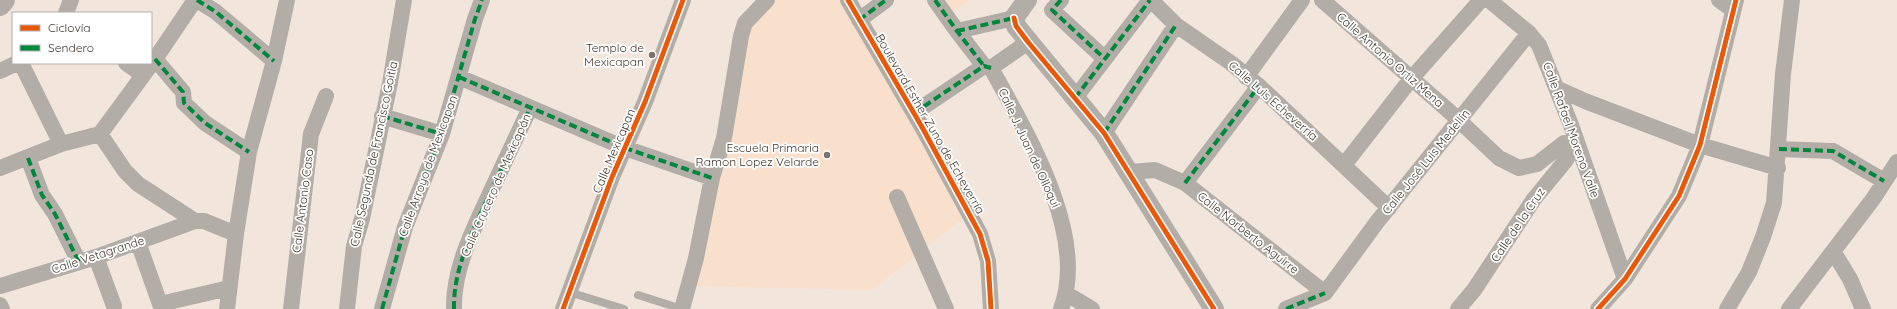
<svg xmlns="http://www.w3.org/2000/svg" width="1897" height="309" viewBox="0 0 1897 309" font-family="Quicksand,sans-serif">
<rect width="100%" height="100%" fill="#f2e6dc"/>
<path fill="#f8e0cc" d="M766,0H848L970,213L872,290L689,286L745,23Z
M945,0H971L953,12Z"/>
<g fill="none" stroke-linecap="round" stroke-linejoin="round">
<path stroke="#b3ada8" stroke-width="8" d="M569,292L624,309
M638,295L682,309"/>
<path stroke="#b3ada8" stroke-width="16" d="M197,0L216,12L274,61
M848,0L922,127L980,234L988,261L991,309
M935,0L957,31L984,66
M1061,0L1052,10L1104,58
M1151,0L1176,25L1231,63L1259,86L1389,208
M1322,0L1450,112L1499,158L1519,168L1537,164L1564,143L1576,139
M1489,0L1529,33L1539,45L1571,125L1625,279
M1719,0L1733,10
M66,13L71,0
M859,20L886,0
M957,31L1014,18
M155,59L183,92L184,103L205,123L249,152
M21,63L61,144
M126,63L143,75
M991,68C1026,132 1089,235 1061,309
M991,68L1028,42
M0,71L17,63
M459,77L625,148L712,178
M1246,77L1302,0
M1556,88L1585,101L1700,145L1778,168
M1075,98L1150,0
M914,113L984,66L991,68
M382,116L442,134
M1104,133L1176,25
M100,134L125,171L138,184L195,221H204L236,234
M1779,149L1833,151L1884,181
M28,158L42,195L55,214L79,262
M1344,165L1411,79L1481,0
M0,168L61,144L100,134L155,59L195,0
M1130,172L1155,170L1185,183L1325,293
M1185,183L1259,86
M897,197L946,309
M138,242L160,304L229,288
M1833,251L1850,279L1863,309
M96,257L114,306
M0,286L96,257L195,221
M1325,293L1377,222L1529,33
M1067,294L1092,309
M0,305L2,309
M227,309L236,234L249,152L274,61L287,0
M291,309L311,134L326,96
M347,309L354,246L362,219L390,83L404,0
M382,309L405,227L442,134L475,19L482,0
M454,309C453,268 474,228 491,191C504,163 517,135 530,108
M563,309L612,177L645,102L683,0
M682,309L696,258L712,178L724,138L741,36L745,23L767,0
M1286,309L1325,293
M1458,309L1474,290L1534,199L1566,160L1576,139
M1598,309L1625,279L1679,196L1700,145L1736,0
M1727,309L1749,272L1763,237L1774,203L1783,74L1792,0
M1789,309L1873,199L1897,162"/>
<path stroke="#b3ada8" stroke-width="20" d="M1027,0L1014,18L1016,26L1104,133L1214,309"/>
<path stroke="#b3aca6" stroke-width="22" d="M0,5L4,0"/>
<path stroke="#00873e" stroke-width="4" stroke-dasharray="8 4" stroke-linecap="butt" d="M197,0L216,12L274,61
M935,0L957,31L984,66
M1061,0L1052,10L1104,58
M859,20L886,0
M957,31L1014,18
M155,59L183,92L184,103L205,123L249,152
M459,77L625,148L712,178
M1075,98L1150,0
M914,113L984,66L991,68
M382,116L442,134
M1104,133L1176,25
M1779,149L1833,151L1884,181
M28,158L42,195L55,214L79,262
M1185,183L1259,86
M382,309L405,227L442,134L475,19L482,0
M454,309C453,268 474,228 491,191C504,163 517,135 530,108
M1286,309L1325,293"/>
<g stroke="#fff" stroke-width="8">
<path id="cycleway" d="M848,0L922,127L980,234L988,261L991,309
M1014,18L1016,26L1028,42L1104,133L1214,309
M563,309L612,177L645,102L683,0
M1598,309L1625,279L1679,196L1700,145L1736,0"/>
</g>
<use href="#cycleway" stroke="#e8590c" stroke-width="5"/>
</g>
<g fill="#7e736a" stroke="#fff" stroke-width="1.5">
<circle cx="652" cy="55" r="4"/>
<circle cx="827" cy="155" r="4"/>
</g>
<g text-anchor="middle" stroke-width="3.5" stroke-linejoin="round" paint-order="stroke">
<g font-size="12" fill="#40352c" stroke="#fff" text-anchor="end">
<text x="644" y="52">Templo de<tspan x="644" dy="14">Mexicapan</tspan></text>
<text x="819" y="152">Escuela Primaria<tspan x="819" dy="14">Ramon Lopez Velarde</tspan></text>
</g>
<g font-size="12" fill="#40352c" stroke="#fff">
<text transform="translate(1390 60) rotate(41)" y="4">Calle Antonio Ortiz Mena</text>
<text transform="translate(1273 101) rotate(41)" y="4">Calle Luis Echeverría</text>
<text transform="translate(930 124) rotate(60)" y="4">Boulevard Esther Zuno de Echeverría</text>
<text transform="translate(1571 130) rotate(70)" y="4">Calle Rafael Moreno Valle</text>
<text transform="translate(1029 148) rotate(65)" y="4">Calle J. Juan de Olloqui</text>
<text transform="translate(614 151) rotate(-67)" y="4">Calle Mexicapan</text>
<text transform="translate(374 154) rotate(-78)" y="4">Calle Segunda de Francisco Goitia</text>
<text transform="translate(1426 162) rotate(-51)" y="4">Calle José Luis Medellín</text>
<text transform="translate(428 166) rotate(-70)" y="4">Calle Arroyo de Mexicapan</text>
<text transform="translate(496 185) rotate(-66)" y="4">Calle Crucero de Mexicapán</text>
<text transform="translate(303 201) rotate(-83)" y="4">Calle Antonio Caso</text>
<text transform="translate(1518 225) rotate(-56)" y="4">Calle de la Cruz</text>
<text transform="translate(1248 233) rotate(38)" y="4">Calle Norberto Aguirre</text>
<text transform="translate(98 255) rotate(-18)" y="4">Calle Vetagrande</text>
</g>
</g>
<rect x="12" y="12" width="140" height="52" fill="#ffffff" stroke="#b3aeab"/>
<rect x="20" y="25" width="20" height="6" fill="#e8590c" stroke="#b3aeab"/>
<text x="48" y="32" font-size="12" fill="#40352c">Ciclovía</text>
<rect x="20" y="45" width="20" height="6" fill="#00873e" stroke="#b3aeab"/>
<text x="48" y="52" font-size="12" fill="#40352c">Sendero</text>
</svg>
